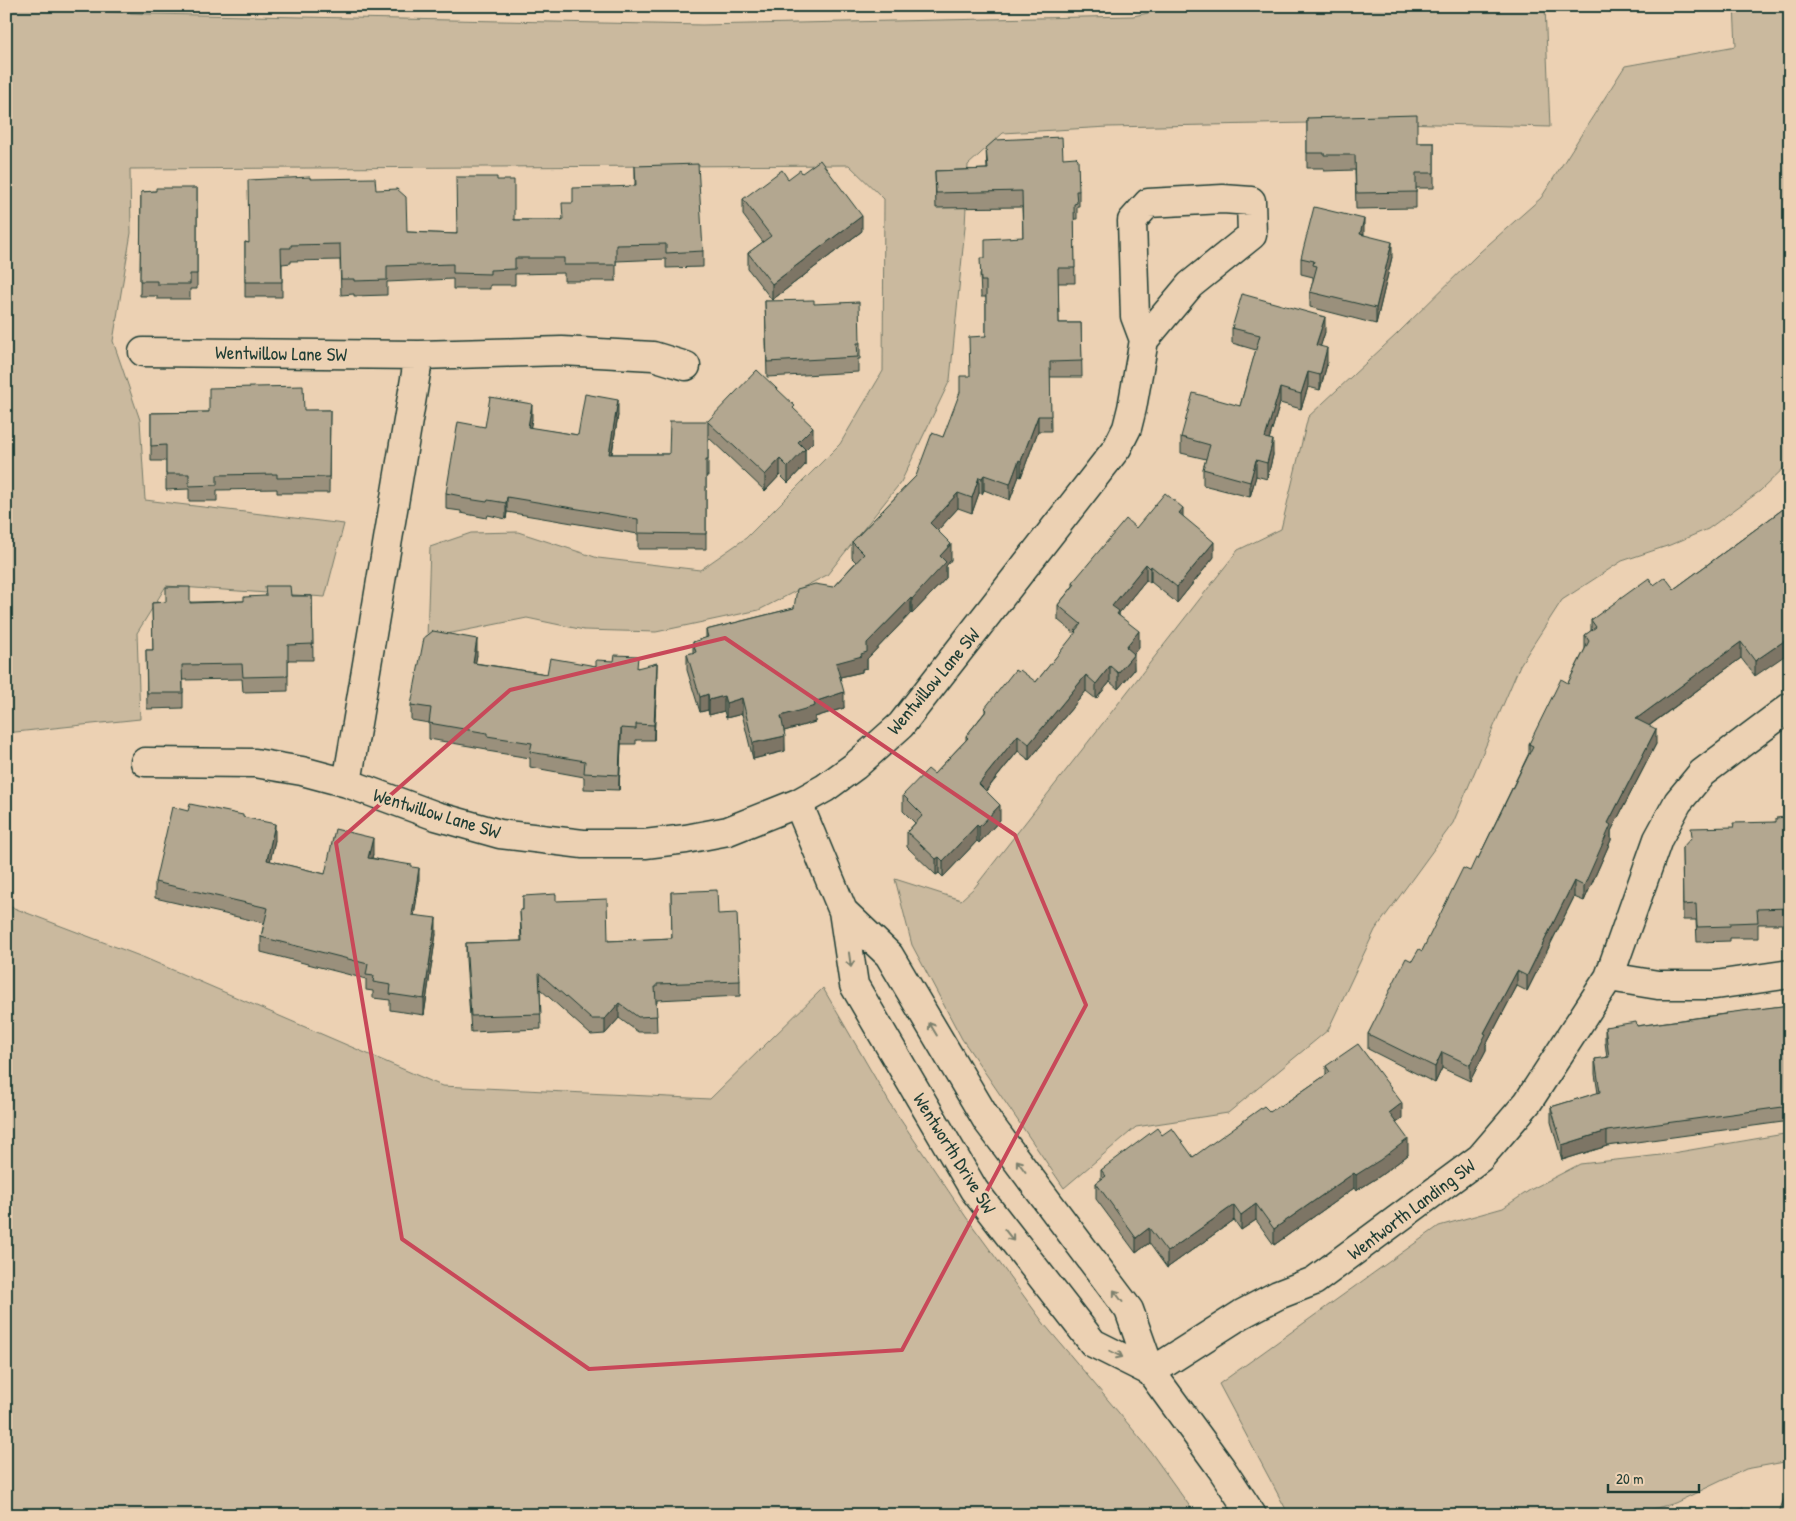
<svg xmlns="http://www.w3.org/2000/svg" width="1796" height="1521" viewBox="0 0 1796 1521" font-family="'Patrick Hand',sans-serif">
<rect width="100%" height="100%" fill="#ecd1b3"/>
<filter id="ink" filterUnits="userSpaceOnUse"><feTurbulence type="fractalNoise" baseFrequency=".02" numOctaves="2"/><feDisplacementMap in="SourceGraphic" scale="10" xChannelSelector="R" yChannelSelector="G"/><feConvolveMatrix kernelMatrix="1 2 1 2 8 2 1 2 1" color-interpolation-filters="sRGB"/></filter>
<g filter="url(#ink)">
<path fill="#cab99e" stroke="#747b69" d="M6,6L150,14L702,25L1133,16L1184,6H1545L1550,127L1360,122L1108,127L1003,133L968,165L965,227L950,380L901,482L827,575L759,610L656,632L584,630L527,618L427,638L430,547L471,533L518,532L598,558L700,570L746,538L840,444L883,371L884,199L849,165L130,169L131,233L113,341L140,420L145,500L344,524L325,597L166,586L137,633L140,719L6,733Z
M1734,6H1790V462L1760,491L1708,529L1670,545L1622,561L1562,600L1520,665L1453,823L1375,930L1328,1030L1228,1113L1136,1127L1064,1188L962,1039L912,945L895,879L961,900L975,887L1238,550L1281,529L1308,417L1397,334L1480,252L1541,198L1625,66L1736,46Z
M6,905L145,958L442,1086L710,1099L823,988L892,1107L966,1217L1045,1325L1145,1444L1196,1515H161L154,1511L59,1515H6Z
M1790,1133V1461L1746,1469L1675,1503L1631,1515H1289L1219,1384L1439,1226L1503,1208L1530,1190L1580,1164L1661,1155Z"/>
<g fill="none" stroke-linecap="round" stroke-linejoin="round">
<g stroke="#1f3d34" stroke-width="31">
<path id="minor" d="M143,352L419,355L562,351L653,356L686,366
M145,762L255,763L302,771L347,783L436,816L500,834L583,844H645L686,839L728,831L798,803L825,788L855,766L901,725L1117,448L1127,428L1132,408L1144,340L1190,285L1252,235L1251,201L1223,199L1148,203L1132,221L1135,316L1144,340
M347,783L419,355
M798,803L843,911L854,985L974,1190L1093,1343L1151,1372
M843,911L889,955L988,1122L1129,1310L1151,1372L1221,1468L1252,1515
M1609,977L1658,985H1715L1790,974
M1151,1372L1242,1314L1278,1295L1314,1281L1480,1158L1528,1102L1609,977L1658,839L1678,802L1702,773L1790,707"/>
</g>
<use href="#minor" stroke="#ecd1b3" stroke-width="28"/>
</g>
<path fill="#9a907c" stroke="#1f3d34" d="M1307,118L1417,143H1434V188H1416V208L1356,209L1355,170L1324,171V168H1307Z
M986,148L1063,158L1079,191V206H1077V219H1074L1075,283H1058L1059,323H1081L1082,377H1050L1051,431H1038L1021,477L1019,476L1010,500L984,490L982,494L979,493L972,513L958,508L937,531L951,560L946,566V578L912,614L911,613L867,659V668L862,669V672L840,677L844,708L815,717V722L784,731L785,751L753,759L742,714L726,718L724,711L709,715L708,710L700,712L687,670V654L693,653V642L706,638V630L794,608L833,587L856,562L852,558V542L916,476L943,437L970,376L986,336V297H981L980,274L985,258L1023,237L1022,207L936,208L935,171L987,169Z
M635,166L703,251V267L666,268V259L616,261V281H564V273L515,274V285H490V289H453V279L387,282V295L354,296V294L341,295L340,260L291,261V263L282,264V297H245V242L249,243L310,179L376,190L407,232L456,234L497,180L514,220H562L573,203L635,186Z
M802,173L862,231L772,300L748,269V253L763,242L743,215V199Z
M197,188V289H190V299H157V296H140L141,192L156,191Z
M1364,235L1392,257L1376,324L1310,307V292L1313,281V277L1301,274V258Z
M765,301L814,304L860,343V359H858V372L767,377Z
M1232,328L1325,332L1320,347L1327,364L1320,390L1308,387L1301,409L1280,403L1269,439L1273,455L1267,479L1256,476L1250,497L1203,485V469L1206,459L1181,453V437L1240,406L1256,350L1232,343Z
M330,410L329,493H277V489L217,490V501H189V489L166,490V461H151V413L209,412Z
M795,410L813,442L805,450V465L788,483L780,475L765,491L708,437V476H706V549H638V534L507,512L506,519L488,515L487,518L461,513V511L446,509V493L485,427L532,419L530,428L578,435L618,415L612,454H669L708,421Z
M1790,504L1755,676L1741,658L1649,726L1656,744L1611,831V840L1584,901L1574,897L1527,991L1517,986L1486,1045V1050L1470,1081L1442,1068L1435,1083L1368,1049V1034L1412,961L1422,951L1478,859L1529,753V744L1568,683L1585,649V635L1591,631V620L1654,585L1674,589Z
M1183,516L1214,557L1177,603L1151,582L1150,583L1146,580L1119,613V615L1139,647L1133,653L1134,670L1118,689L1110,682L1096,699L1086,691L1029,760L1018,751L986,791L1000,820L979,843L977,841L943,877L939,873L936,875L907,847V832L915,823L903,811V795L934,774L966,740V736L985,712V708L1036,682L1075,634L1058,620V605L1073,586V582L1136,528Z
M291,596H312L313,660H288V691L243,692L242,679L183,680V708L147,709L146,650H153L152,603L244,601Z
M477,655L475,663L547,674L596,666L638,668L657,678L654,740H636V744H621L619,790L584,789V777L530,767V758L487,751V749L429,739V723L411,720V705Z
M1790,807V924H1758V938H1730V941L1697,942L1696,920H1683L1682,848L1734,827L1776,822L1786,817Z
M188,811L243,817L275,840L270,861L325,874L373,854L372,858L412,867L419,883L414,915L436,934L424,1015L390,1010V1000L373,998V991L366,990V979L261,952V937L264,923L155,898V882Z
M671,892L718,914L740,981V996L657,1000V1003H656L657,1032H638L619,1018L605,1034L591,1035L540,989L541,1029L471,1032L466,959V943L521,941L520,910H523V896L556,901L608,941L672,938Z
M1790,1005V1121L1607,1146L1562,1160L1551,1122V1107L1598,1093L1595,1074V1059L1607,1058L1605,1042V1027L1637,1026Z
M1326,1066L1402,1119L1396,1123L1408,1155L1380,1176L1356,1191L1354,1188L1274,1245L1256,1220L1241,1230L1234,1220L1167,1268L1149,1243L1136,1253L1096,1199V1183L1101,1180V1170L1162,1135L1193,1157L1281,1106L1326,1075Z"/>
<path fill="#7d7565" stroke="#1f3d34" d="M862,216V231L772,300V284Z
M1364,219V235L1360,234Z
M1392,242V257L1376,324V308Z
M1325,317V332L1316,361V345Z
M1327,348V364L1320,390V375Z
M1308,372V387L1301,409V394Z
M1280,388V403L1265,453V438Z
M618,400V415L609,469V454Z
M532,404V419L528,443V427Z
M1038,416V431L1021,477V461Z
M813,427V442L805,450V465L788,483V467L798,442Z
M1273,440V455L1267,479V463Z
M780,459V475L765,491V475Z
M1019,460V476L1010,500V484Z
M1256,460V476L1250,497V482Z
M984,475V490L982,494V478Z
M979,477V493L972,513V498Z
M958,493V508L930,539V523Z
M507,497V512L506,519V503Z
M1183,508V523L1179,513Z
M1214,542V557L1177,603V587Z
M951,544V560L946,566V578L912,614V599L940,556Z
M1146,564V580L1119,613V627L1112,606Z
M1151,566V582L1150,583V568Z
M911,598V613L867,659V668L862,669V672L836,678V663L861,654L867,643Z
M1139,631V647L1126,663V647Z
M1790,637V652L1755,676V661Z
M477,639V655L473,678V663Z
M1741,642V658L1636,735V719Z
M1134,654V670L1118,689V673Z
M657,663V678L654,740V725Z
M1110,666V682L1096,699V684Z
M1086,675V691L1029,760V744Z
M844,692V708L815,717V722L781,732V716L814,702Z
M708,694V710L700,712V697Z
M724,696V711L709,715V700Z
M742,698V714L726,718V703Z
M621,728V744L619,790V775Z
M1656,729V744L1611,831V840L1584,901V886L1608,823Z
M1018,735V751L979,799V784Z
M785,736V751L753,759V743Z
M1000,805V820L979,843V827Z
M275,824V840L267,875V860Z
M977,825V841L943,877V861Z
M373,838V854L368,873V858Z
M939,857V873L936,875V859Z
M419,868V883L412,930V915Z
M1574,881V897L1527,991V976Z
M436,918V934L424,1015V999Z
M1517,971V986L1486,1045V1050L1470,1081V1065L1484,1033Z
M619,1003V1018L605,1034V1019Z
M1442,1052V1068L1435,1083V1067Z
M1402,1103V1119L1389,1128V1113Z
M1607,1131V1146L1562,1160V1145Z
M1408,1139V1155L1380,1176L1356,1191V1175Z
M1354,1173V1188L1274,1245V1229Z
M1256,1204V1220L1241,1230V1215Z
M1234,1205V1220L1167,1268V1252Z
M1149,1228V1243L1136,1253V1238Z"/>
<path fill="#b3a790" stroke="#1f3d34" d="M1417,115V143H1434V173H1416V192L1356,193L1355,155H1324V153H1307V118Z
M1062,137L1063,158L1076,157L1078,159L1079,191H1076L1077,203L1074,204L1075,268H1058L1059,323H1081L1082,361L1050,362L1051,416H1038L1021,461L1019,460L1010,484L984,475L982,478L979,477L972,498L958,493L930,523L951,544L940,556L946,562L912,599L911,598L867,643V652L861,654L862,656L836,663L844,692L814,702L815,706L781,716L785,736L753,743L742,698L726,703L724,696L709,700L708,694L700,697L687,654L696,652L693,642L708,637L706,630L794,608L797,589L815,584L833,587L864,554L852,542L916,476L932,433L943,437L960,392V376H970L969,337L986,336V281H981L980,258H985V239L1023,237L1022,191L936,193L935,171L988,169L986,148L995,140Z
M820,160L862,216L772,284L748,253L771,236L743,199L782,170L788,179L800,170L802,173Z
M698,164L703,251L666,253V244L616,245V265H564V258H515V269L490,270V274L453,273V264L387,266V280L354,281V279H341L340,244L291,245V248H281L282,282H245V242L249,243L248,180L310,177V179L375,178L376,190L397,189L406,197L407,232L457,234L456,177H497V180H514V220H563L562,203H573V188L636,186L635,166Z
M156,188H197V274H190V284H157V281H140L141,192L156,191Z
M1314,207L1364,219L1360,234L1392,242L1376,308L1310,292L1317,266L1313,265L1314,261L1301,258Z
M1242,294L1325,317L1316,345L1327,348L1320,375L1308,372L1301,394L1280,388L1265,438L1273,440L1267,463L1256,460L1250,482L1203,469L1210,445L1181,437L1193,393L1240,406L1260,335L1232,328Z
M814,300V304L859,302L860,343H857L858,357L767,362L765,301Z
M757,370L795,406L793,408L813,427L798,442L805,449L788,467L780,459L765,475L708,422V460H706V534L638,533V519L507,497L506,503L488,500L487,502L461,498V496L446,493L458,422L485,427L490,397L532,404L528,427L578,435L585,394L618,400L609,454H669L670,421H708Z
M303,386L304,410H330L329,477L277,478V474L217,475V485L189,486V474H166V445L151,446V413L209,412V388Z
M1165,493L1183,508L1179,513L1214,542L1177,587L1151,566L1150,568L1146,564L1112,606L1119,611L1117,614L1139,631L1126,647L1134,654L1118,673L1110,666L1096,684L1086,675L1029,744L1018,735L979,784L1000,805L979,827L977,825L943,861L939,857L936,859L907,832L923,815L903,795L928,769L934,774L968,738L966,736L987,710L985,708L1015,670L1018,672L1020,670L1036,682L1076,632L1075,631L1081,624L1058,605L1075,584L1073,582L1126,519L1136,528Z
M1790,504V637L1755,661L1741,642L1636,719L1656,729L1608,823L1611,825L1584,886L1574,881L1527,976L1517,971L1484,1033L1486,1034L1470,1065L1442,1052L1435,1067L1368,1034L1406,958L1412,961L1419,949L1422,951L1463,868L1470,871L1476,858L1478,859L1533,746L1529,744L1561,679L1568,683L1589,641L1585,635L1596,627L1591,620L1649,578L1654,585L1665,577L1674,589Z
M265,586H290L291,596H312L313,644L288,645V676L243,677L242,664L182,665L183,693H147L146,650H153L152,603L166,602V587H190V603L244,601V597L266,596Z
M433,631L477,639L473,663L547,674L550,658L596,666V660L614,661L615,655L638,656L637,668L657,663L654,725L636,724V729L621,728L619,775L584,773L585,761L530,752L532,743L487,736V733L429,723L431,708L411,705L424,638Z
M190,804L243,815V817L275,824L267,860L325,874L335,829L373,838L368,858L412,865V867L419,868L412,915L436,918L424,999L390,994L391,985L373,982L374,976L366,975L368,964L261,937L268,908L155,882L172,807L188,811Z
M1786,807H1790V908L1757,909L1758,922L1730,923V926L1697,927L1696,904L1683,905L1682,848L1692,837L1691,828L1734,827L1733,823L1776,822V818L1786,817Z
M717,890L718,914L737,913L740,981L657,984V987H655L657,1016L638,1017L619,1003L605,1019H591L539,973L541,1014L471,1016L466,943L522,941L520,910H523V896L556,894V901L607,899L608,941L672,938L671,892Z
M1790,1005V1106L1607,1131L1562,1145L1551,1107L1600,1092L1595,1059L1609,1057L1605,1027L1636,1022L1637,1026L1726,1014V1013Z
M1358,1044L1402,1103L1389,1113L1408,1139L1380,1160L1356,1175L1354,1173L1274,1229L1256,1204L1241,1215L1234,1205L1167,1252L1149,1228L1136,1238L1096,1183L1106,1176L1101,1170L1157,1128L1162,1135L1172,1128L1193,1157L1264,1106L1270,1112L1280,1105L1281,1106L1330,1072L1326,1066Z
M1790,1483V1515H1778Z
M1743,1508L1746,1515H1720Z"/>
<defs><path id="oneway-shaft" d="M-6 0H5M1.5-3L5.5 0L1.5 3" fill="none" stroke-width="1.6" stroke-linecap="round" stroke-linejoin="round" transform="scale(1.25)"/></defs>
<g stroke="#7b806d">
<use href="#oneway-shaft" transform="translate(850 960) rotate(82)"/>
<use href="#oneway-shaft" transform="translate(933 1029) rotate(-121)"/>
<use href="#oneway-shaft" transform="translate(1021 1166) rotate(-127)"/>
<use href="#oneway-shaft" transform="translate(1009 1235) rotate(52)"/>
<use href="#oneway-shaft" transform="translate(1118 1296) rotate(-127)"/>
<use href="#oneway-shaft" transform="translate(1116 1354) rotate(26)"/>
</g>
</g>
<path fill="none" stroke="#c84859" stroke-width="4" stroke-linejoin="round" d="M725,638L1015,835L1086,1005L902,1350L589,1369L402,1239L336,843L510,690Z"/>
<g text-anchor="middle" stroke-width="5" stroke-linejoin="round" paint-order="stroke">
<g font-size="19" fill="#1f3d34" stroke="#ecd1b3">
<text transform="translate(281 353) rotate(1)" y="7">Wentwillow Lane SW</text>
<text transform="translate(933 681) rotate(-50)" y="7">Wentwillow Lane SW</text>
<text transform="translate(437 813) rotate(17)" y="7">Wentwillow Lane SW</text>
<text transform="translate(955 1153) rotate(58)" y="7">Wentworth Drive SW</text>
<text transform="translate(1411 1209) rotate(-37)" y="7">Wentworth Landing SW</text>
</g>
</g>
<rect width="1796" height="1521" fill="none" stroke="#ecd1b3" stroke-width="25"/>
<rect x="12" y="12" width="1771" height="1496" fill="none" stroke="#1f3d34" stroke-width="2" filter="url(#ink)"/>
<path d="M1608 1484v8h91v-8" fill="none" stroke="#1f3d34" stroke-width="2.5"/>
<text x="1616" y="1484" font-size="15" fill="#1f3d34" stroke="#ecd1b3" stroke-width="4" paint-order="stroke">20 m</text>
</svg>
